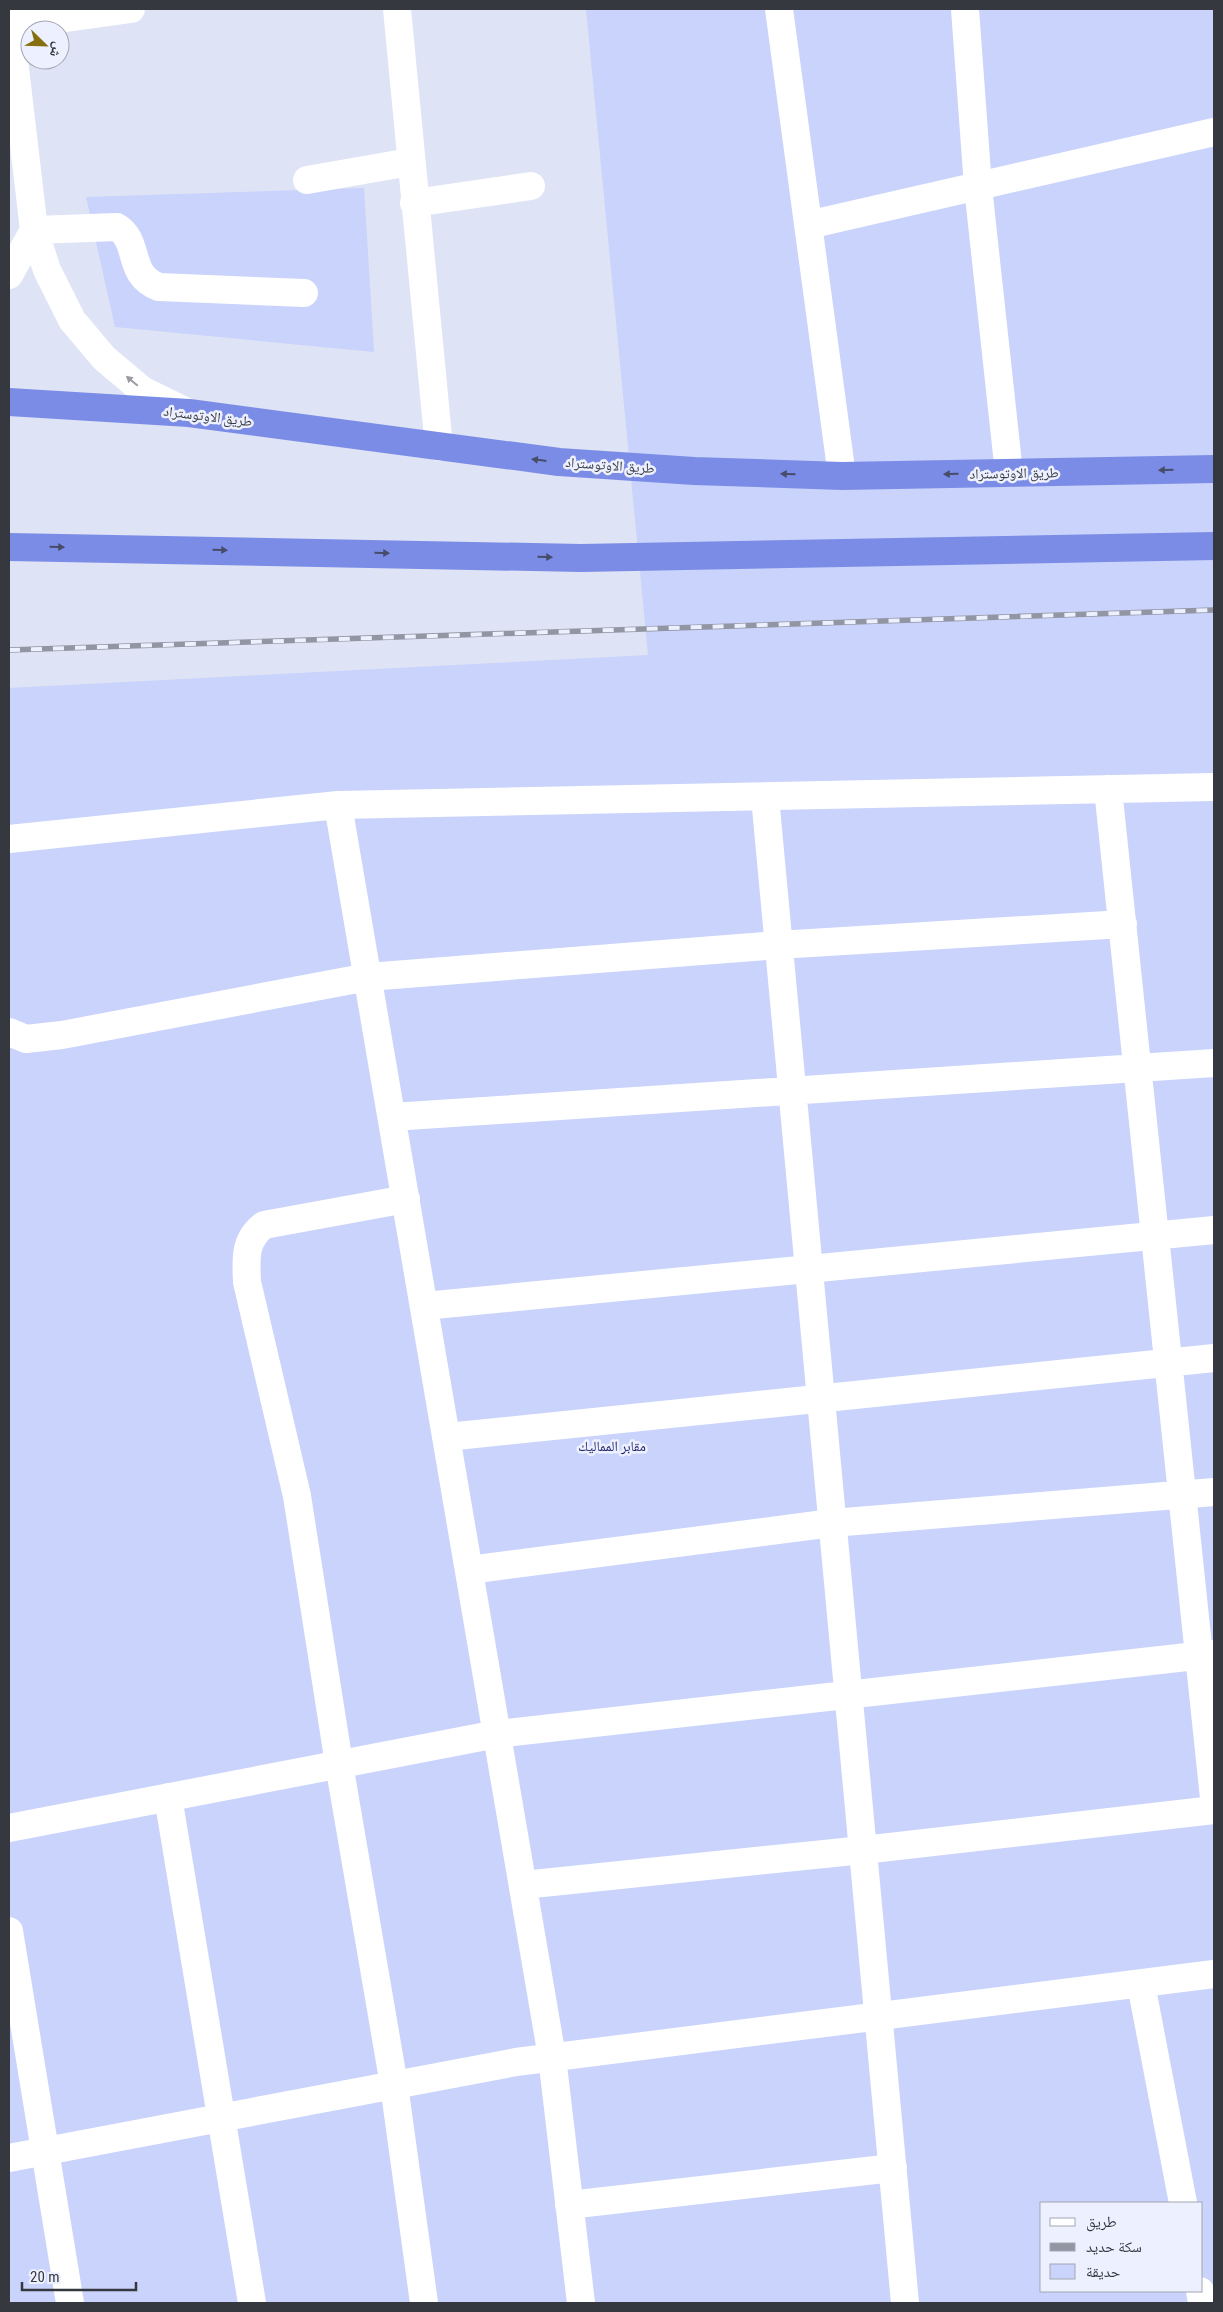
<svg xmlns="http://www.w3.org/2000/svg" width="1223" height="2312" viewBox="0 0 1223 2312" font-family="'Roboto Condensed','Noto Naskh Arabic',sans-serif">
<rect width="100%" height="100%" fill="#dee3f5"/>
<path fill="#c9d3fb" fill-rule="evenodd" d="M586,9H1214V2303H9V688L648,655ZM1042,2203H1202V2291H1042Z
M364,188L374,352L115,327L86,197Z"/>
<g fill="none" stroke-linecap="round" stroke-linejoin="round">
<path stroke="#fff" stroke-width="28" d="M12,9L10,26L34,230L47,270L72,320L104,358L142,390L189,413
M397,9L439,447
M779,9L842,476
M965,9L978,187L1009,473
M9,26L131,9
M307,180L410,162
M414,203L531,186
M808,225L1214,132
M34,230L117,227C141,242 126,275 159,287L304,293
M9,275L34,230
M1108,789L1214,1798
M765,797L905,2303
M338,805L552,2057L581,2303
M9,839L338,805L1214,787
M9,1032L26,1039L62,1035L368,977L778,945L1123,924
M392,1117L1214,1063
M406,1199L264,1225C244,1240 246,1259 247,1282L297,1496L339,1764L394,2085L424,2303
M424,1306L1214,1230
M447,1437L1214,1358
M469,1570L832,1523L1214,1492
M168,1797L252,2303
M9,1828L497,1734L1214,1654
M523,1885L863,1850L1214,1810
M9,1931L70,2303
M1141,1984L1183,2203
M9,2158L516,2062L1214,1974
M569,2205L893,2168
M1200,2291L1202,2303"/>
<path stroke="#7b8ce6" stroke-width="28" d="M9,402L189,413L559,462L694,471L842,476L1214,469
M9,547L581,558L1214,546"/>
<g stroke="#9295a2" stroke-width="5.5">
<path id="rail" d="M9,650L1214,610"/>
</g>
<use href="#rail" stroke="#edf0ff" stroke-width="4" stroke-dasharray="11" stroke-linecap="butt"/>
</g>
<defs><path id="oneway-solid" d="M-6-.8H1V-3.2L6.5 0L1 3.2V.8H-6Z" transform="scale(1.25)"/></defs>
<use fill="#9a9c9f" href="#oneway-solid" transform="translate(132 381) rotate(-140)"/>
<g fill="#474d69">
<use href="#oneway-solid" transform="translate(539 460) rotate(-173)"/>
<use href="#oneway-solid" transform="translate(1166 470) rotate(179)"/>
<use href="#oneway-solid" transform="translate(788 474) rotate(-178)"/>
<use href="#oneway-solid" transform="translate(951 474) rotate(179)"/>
<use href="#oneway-solid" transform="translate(57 547) rotate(1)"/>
<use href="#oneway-solid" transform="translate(220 550) rotate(1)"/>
<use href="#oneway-solid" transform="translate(382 553) rotate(1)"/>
<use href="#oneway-solid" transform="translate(545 557) rotate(1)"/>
</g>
<g text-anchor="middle" stroke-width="5" stroke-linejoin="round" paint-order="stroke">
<g font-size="14" fill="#36383f" stroke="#edf0ff">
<text transform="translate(208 416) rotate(7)" y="5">طريق الاوتوستراد</text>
<text transform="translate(610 465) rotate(4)" y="5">طريق الاوتوستراد</text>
<text transform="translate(1014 473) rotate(-1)" y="5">طريق الاوتوستراد</text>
</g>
<g font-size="14" fill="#21266a" stroke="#edf0ff">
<text x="612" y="1451">مقابر المماليك</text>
</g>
</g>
<rect width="1223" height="2312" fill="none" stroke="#36383f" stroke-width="20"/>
<rect x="1040" y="2202" width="162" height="90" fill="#edf0ff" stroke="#a4a6b2"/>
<rect x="1050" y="2218" width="25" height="8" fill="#ffffff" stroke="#a4a6b2"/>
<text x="1086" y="2227" font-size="15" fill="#36383f">طريق</text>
<rect x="1050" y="2243" width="25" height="8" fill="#9295a2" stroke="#a4a6b2"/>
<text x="1086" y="2252" font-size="15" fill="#36383f">سكة حديد</text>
<rect x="1050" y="2264" width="25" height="15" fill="#c9d3fb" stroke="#a4a6b2"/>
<text x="1086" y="2277" font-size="15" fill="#36383f">حديقة</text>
<g transform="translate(45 45) rotate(113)"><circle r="24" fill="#edf0ff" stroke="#a4a6b2"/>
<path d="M0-4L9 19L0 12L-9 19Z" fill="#866f0f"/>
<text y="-8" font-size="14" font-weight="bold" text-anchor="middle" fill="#36383f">ش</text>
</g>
<path d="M22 2282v8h114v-8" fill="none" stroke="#36383f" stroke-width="2.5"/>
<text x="30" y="2282" font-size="15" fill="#36383f" stroke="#edf0ff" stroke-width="4" paint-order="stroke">20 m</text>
</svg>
